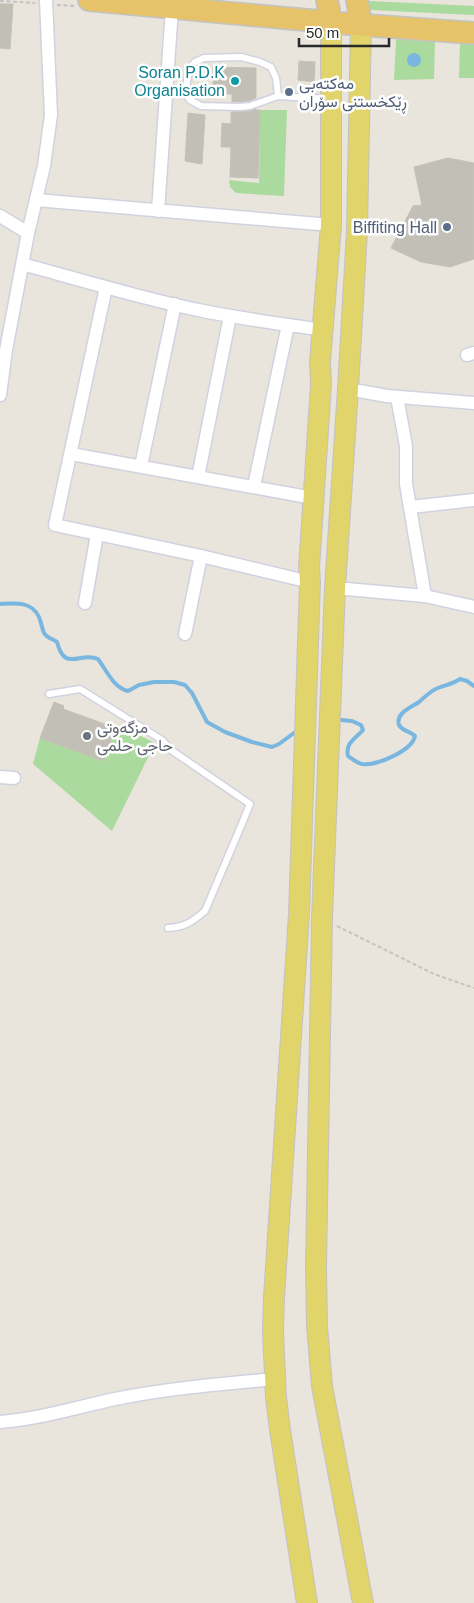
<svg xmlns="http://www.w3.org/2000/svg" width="474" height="1603" viewBox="0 0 474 1603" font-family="Arial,Vazirmatn,sans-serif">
<rect width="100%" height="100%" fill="#e9e5dc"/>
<path fill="#abda9e" d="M370,1L474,6V15L370,10L366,6Z
M396,39L435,41L434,79L394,80Z
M460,41H474V78H459Z
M260,110H287L284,196L236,193L230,187L229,180L259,183Z
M118,725L155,743L112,831L33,764L40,738L103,761Z"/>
<path fill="#7ab7e0" d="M407 60a7 7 0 1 1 14 0a7 7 0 1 1-14 0Z"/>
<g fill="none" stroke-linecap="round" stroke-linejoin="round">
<path stroke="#7ab7e0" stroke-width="4" d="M0,604C15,603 32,601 39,617C41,622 42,628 44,633C47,638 53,639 57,642C65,673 80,651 98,659C107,671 113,687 128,691L139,685L154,682H174L185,685L192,693L207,722L225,732L252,742L272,747L279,744L298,730
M341,720L352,721L361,725L363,730C355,739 345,743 348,756C352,759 357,763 362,764C376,766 412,751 415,736C410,731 402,731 399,725C395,713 412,707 419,702C425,697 430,691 438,688C446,685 453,684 460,679L467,681L474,686"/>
</g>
<path fill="#c2bfb7" stroke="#c4c1b6" d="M0,4H13L10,49L0,48Z
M299,61L315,62L314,82L298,80Z
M213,67L256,68V98L249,101L232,102V94H222L223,86H213Z
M256,109V110H260L258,178L230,177L231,147H221L222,123L231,124V112L250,111Z
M188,113L205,115L202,164L185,161Z
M448,158L474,163V259L450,267L421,262L391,248L413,206L422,205L414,167Z
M54,702L64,706L63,709L116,728L103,761L40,738Z"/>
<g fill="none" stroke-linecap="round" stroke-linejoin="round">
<g stroke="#d1d2e0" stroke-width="9">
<path id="service" d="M278,96L276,78L271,67L260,62L241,57L204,58L195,62L190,68L187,81L186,94L190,100L201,106L240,107L250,106L278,96L328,99
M49,694L80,689L162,740L171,750L250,804L241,826L205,911C192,922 185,927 168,928"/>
</g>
<g stroke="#d1d2e0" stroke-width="15">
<path id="minor" d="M36,200L331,225
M158,211L172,8
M0,216L28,233
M22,264C82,280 142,299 203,311C243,319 283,324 323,330
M106,287L55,525L201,556L310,582
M467,355L474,353
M348,389L387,396L474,403
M0,395L6,350L28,233L44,166L51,115L46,0
M397,397L406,446V484L425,596
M71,454L313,498
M141,466L175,304
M198,477L230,316
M254,486L288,325
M411,507L474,500
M335,588L425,596L474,607
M85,603L97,534
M185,634L201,556
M0,777L14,778
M0,1422C41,1419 80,1406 120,1398C171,1388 223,1384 275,1379"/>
</g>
<g stroke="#c3c3c3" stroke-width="22">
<path id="primary" d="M361,24L357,231L348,389L335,588L322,918L316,1266L317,1326L322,1386L363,1603
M307,1603L280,1430L276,1397L273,1331L274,1297L299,914L310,582L309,568L321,384L320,362L331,225V22"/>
</g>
<g stroke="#c3c3c3" stroke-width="24">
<path id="trunk" d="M89,0L350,24L474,33
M327,0L331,22
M357,0L361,24"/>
</g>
<path stroke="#c3c3c3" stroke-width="2" stroke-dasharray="4 2.5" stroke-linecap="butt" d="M0,1L35,3
M57,5L75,6
M337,926L434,974L474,988"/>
<use href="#service" stroke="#fff" stroke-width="6"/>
<use href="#minor" stroke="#fff" stroke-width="12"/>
<use href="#primary" stroke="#e0d46a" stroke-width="20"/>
<use href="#trunk" stroke="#e6c268" stroke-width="21"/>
</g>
<circle fill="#0f9aa8" stroke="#fff" stroke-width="2" cx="235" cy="81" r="5"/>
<g fill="#5c6f8a" stroke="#fff" stroke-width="2">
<circle cx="289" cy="92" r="5"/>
<circle cx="447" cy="227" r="5"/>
</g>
<circle fill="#6b7280" stroke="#fff" stroke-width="2" cx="87" cy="736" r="5"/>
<g text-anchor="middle" stroke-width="5" stroke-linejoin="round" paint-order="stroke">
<g font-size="16" fill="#0d838f" stroke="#fff" text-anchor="end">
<text x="225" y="78">Soran P.D.K<tspan x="225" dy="18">Organisation</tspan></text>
</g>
<g font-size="16" fill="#4e5e75" stroke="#fff" text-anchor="start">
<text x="299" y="89">مەکتەبی<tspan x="299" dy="18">ڕێکخستنی سۆران</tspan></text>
<text x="437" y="233" text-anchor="end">Biffiting Hall</text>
</g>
<g font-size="16" fill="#5b616d" stroke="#fff" text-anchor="start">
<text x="97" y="733">مزگەوتی<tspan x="97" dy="18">حاجی حلمی</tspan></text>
</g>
</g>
<path d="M299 38v8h90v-8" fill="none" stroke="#292929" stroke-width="2.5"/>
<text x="306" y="38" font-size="15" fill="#292929" stroke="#ffffff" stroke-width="4" paint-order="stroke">50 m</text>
</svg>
